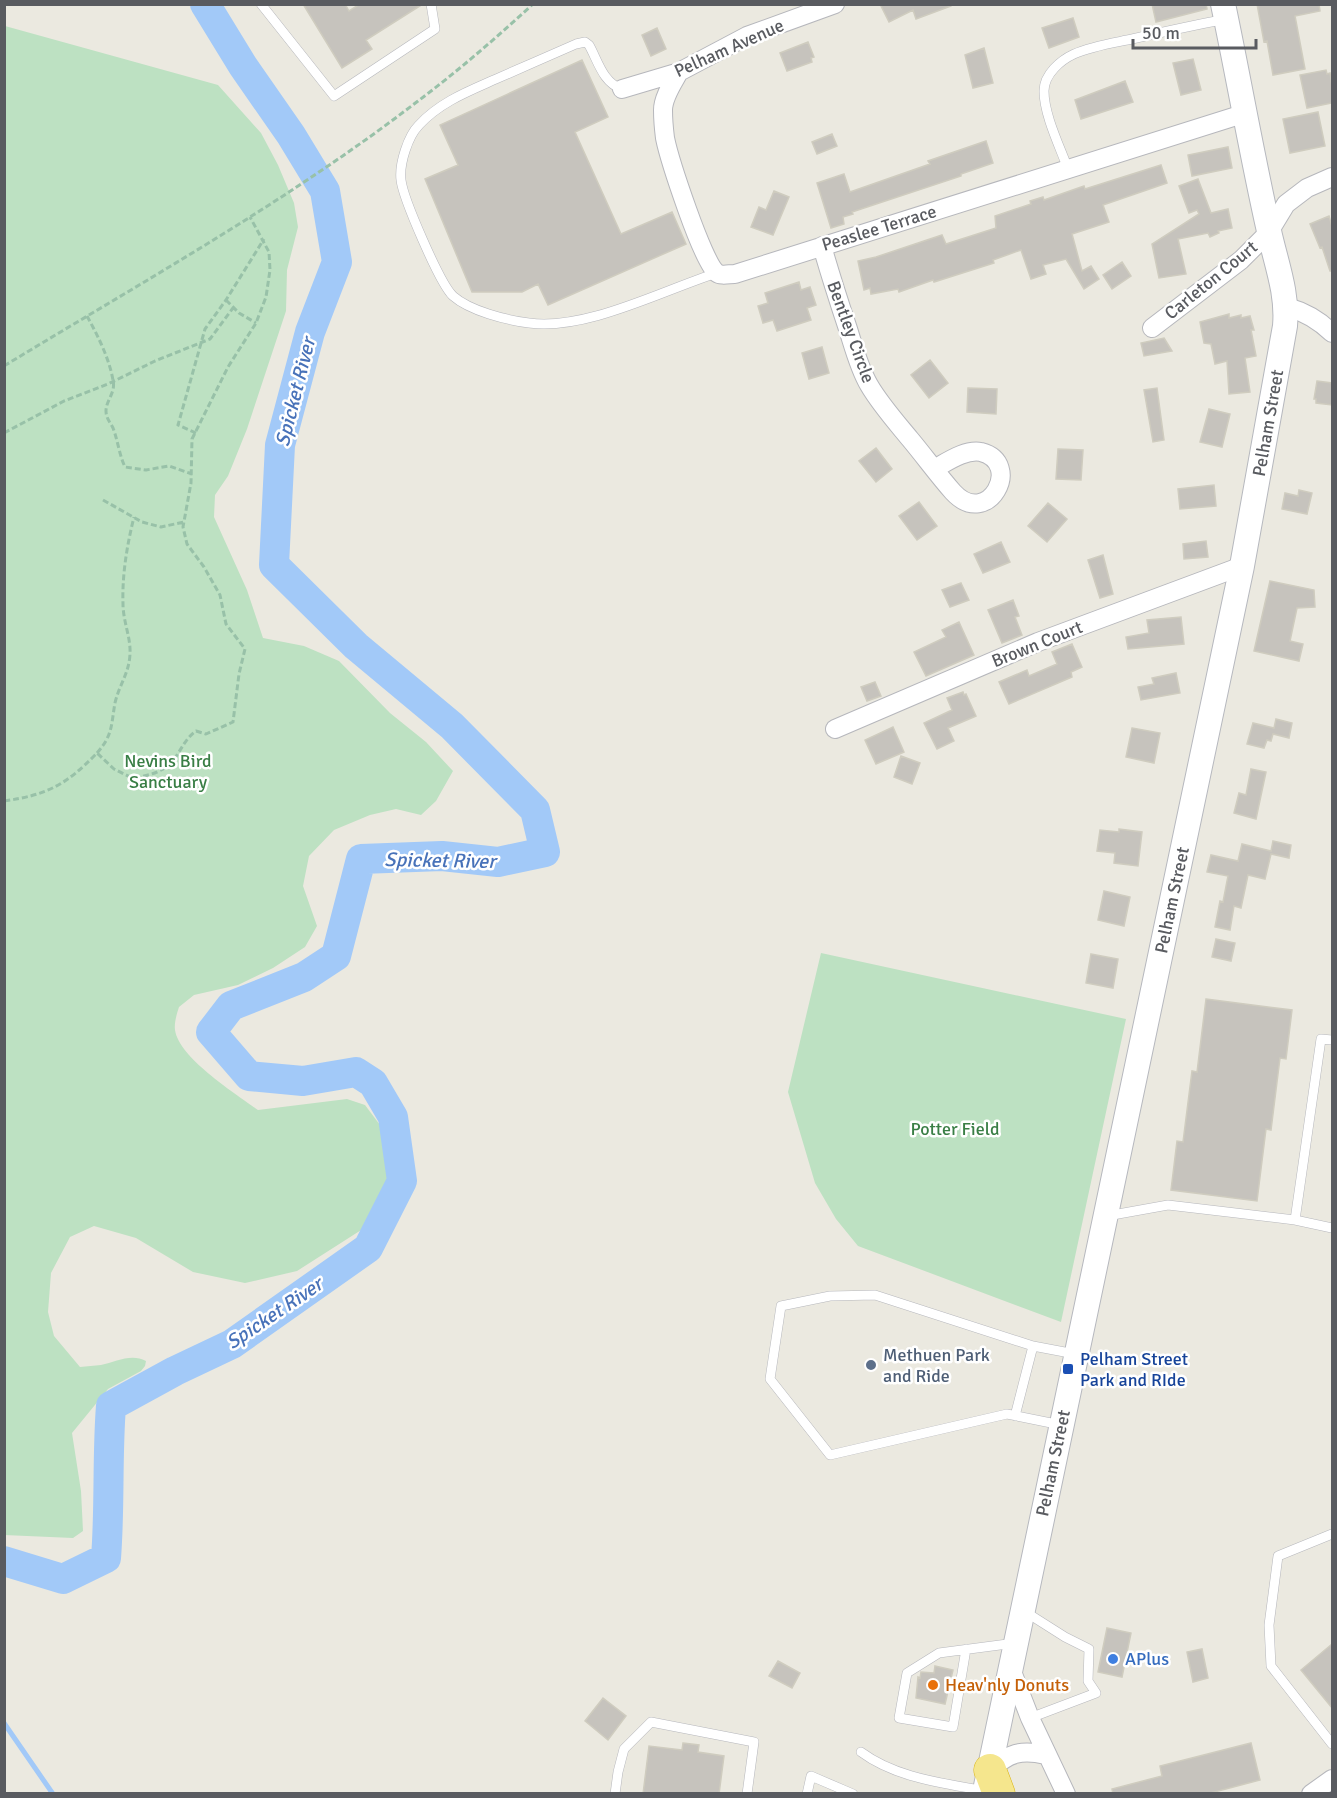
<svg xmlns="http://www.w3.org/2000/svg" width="1337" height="1798" viewBox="0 0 1337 1798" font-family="Signika,sans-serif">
<rect width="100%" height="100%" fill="#ebe9e0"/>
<path fill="#bde1c2" d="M5,26L218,85L261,133L278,165L294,203L298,227L287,270L286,311L247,429L228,476L215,495L214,517L247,590L263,638L304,646L339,661L390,713L426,742L453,771L436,801L421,815L396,809L370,815L334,830L309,856L303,886L317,926L305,947L273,968L238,985L194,995L179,1007C177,1013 174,1023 175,1030C179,1058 236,1094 258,1110L347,1099L365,1105L383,1129L391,1165L385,1197L369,1225L297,1271L245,1283L193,1272L136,1238L94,1226L70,1237L51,1273L48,1312L54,1336L80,1367C87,1366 94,1366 101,1365C116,1362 131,1353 146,1361L145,1366L141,1371L108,1389L72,1433L81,1491L83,1531L73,1538L4,1535Z
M821,953L1126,1019L1061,1322L858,1246L836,1219L815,1183L788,1092Z"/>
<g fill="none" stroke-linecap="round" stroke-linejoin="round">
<path stroke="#a2c9f8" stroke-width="5" d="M4,1723L53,1794"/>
<path stroke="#a2c9f8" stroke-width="30" d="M4,1561L63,1579L106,1558C110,1507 107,1457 111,1406L175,1371L232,1344L368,1248L402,1181L393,1117L373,1083L356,1072L303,1081L249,1076L211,1032L231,1006L304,977L336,956L361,859L442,856L498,862L545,852L535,810L452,726L356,646L274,565L280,445L310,332L337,262L325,191L291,135L243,66L205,4"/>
</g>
<path fill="#c6c3bd" stroke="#cfccbf" stroke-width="1.5" d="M303,4H345L349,11L360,4H423L366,40L372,49L342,68Z
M880,4H951V6L916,19L913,10L889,22Z
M1152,4H1206L1207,9L1156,22Z
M1257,4H1319L1320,11L1295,16L1305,69L1273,75L1267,41L1264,42Z
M1073,18L1079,37L1049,48L1042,28Z
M657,28L666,49L651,56L642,35Z
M808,42L814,57L811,58L812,62L787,71L780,53Z
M984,48L993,83L973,88L965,55Z
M1193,59L1201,90L1181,95L1173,63Z
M582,60L608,117L575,132L621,234L672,212L686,244L548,305L538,284L522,292H472L425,179L458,165L440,125Z
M1326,70L1327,74L1330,73L1332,86V103L1307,108L1300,75Z
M1125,81L1133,102L1081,119L1075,100Z
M1318,112L1325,146L1290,153L1283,119Z
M832,134L837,146L817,154L812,142Z
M986,141L993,163L961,174V176L852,212L853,214L843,217L844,224L831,228L817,183L844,174L850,192L930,164L928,161Z
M1228,147L1232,168L1192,176L1188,155Z
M1161,165L1167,183L1103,205L1109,222L1072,234L1082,271L1091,266L1099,279L1084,289L1066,259L1043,265L1046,274L1031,279L1021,250L993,260L994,263L934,282L933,280L899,292L898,289L871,294L870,288L864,290L858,261L876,257L942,235L946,244L996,228L995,216L1031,204L1030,201L1043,197L1044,200L1084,186L1085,189Z
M1198,179L1211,213L1228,209L1232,228L1218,231L1219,233L1210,237L1208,233L1178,239L1186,274L1159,278L1152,244L1199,214L1197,210L1189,213L1179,186Z
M774,191L789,197L773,235L751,227L759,207L766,210Z
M1329,216L1332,226V271H1330L1322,247L1320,248L1310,224Z
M1122,262L1131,276L1112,289L1103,275Z
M799,282L801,290L810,287L816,305L807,308L811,320L777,331L773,320L763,323L758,306L768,303L765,293Z
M1229,314V318L1241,315V318L1250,316L1254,330H1251L1256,356L1245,358L1250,392L1229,394L1227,361L1215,364L1211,344L1204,343L1200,322Z
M1164,338L1172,351L1144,356L1141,343Z
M822,347L829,373L809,379L802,353Z
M930,360L948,383L929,398L911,375Z
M1317,381L1332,383V405L1316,403V399H1314Z
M968,388L997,389L996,414L967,412Z
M1157,388L1164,440L1153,442L1144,390Z
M1209,409L1230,414L1222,447L1200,442Z
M876,448L892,469L876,482L859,461Z
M1058,449L1083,450L1081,480L1056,479Z
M1214,485L1216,506L1180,509L1178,489Z
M1299,490L1312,493L1307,514L1282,509L1285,493L1298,496Z
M919,502L937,526L917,540L899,516Z
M1048,503L1067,519L1047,542L1028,526Z
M1206,541L1208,557L1184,559L1183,544Z
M1001,542L1010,562L983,573L974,554Z
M1103,555L1113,594L1100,598L1088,560Z
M1270,581L1314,590L1315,607L1297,608L1290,641L1303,644L1299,661L1254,651Z
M961,583L969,600L950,607L942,590Z
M1013,600L1019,616L1015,617L1022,635L1002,643L988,610Z
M1181,617L1184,644L1128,649L1126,637L1149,633L1147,620Z
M959,622L974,655L926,676L914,652L946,637L942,630Z
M1072,644L1082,667L1071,672L1072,677L1009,704L999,682L1027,670L1029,676L1057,664L1052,652Z
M1176,673L1180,693L1141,700L1138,687L1154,684L1152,678Z
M875,682L881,696L867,701L861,687Z
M963,692L964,695L966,694L976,716L948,728L954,741L937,749L924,723L952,710L947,698Z
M1276,719L1292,723L1289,738L1273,734L1271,741L1267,740L1264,748L1247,744L1253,723L1274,728Z
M893,727L904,752L876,764L865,740Z
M1132,728L1160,733L1154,763L1126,757Z
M901,756L920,763L912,784L894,777Z
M1251,769L1266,772L1256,819L1234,813L1239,793L1246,795Z
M1119,829L1142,832L1138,866L1114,863L1115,853L1097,851L1100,830L1119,832Z
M1273,841L1291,845L1289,858L1271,854L1265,879L1248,875L1241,908L1234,906L1230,930L1215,927L1220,901L1223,902L1228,876L1207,872L1211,855L1238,861L1242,844L1271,851Z
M1104,891L1130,897L1124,926L1098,920Z
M1216,939L1235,943L1231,961L1212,957Z
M1091,954L1118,959L1113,988L1086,983Z
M1206,999L1292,1010L1286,1059L1280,1058L1271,1130L1266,1129L1257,1201L1171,1190L1177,1141L1183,1142L1192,1071L1197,1072Z
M1107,1628L1131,1633L1122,1677L1098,1672Z
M1332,1644V1708L1301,1670Z
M1202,1649L1208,1678L1193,1682L1187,1652Z
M778,1661L800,1673L792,1688L769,1676Z
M935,1666L953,1670L945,1704L916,1698L918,1677L920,1678L921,1672L934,1673Z
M603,1698L626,1716L608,1740L585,1721Z
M683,1743L699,1745L698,1752L724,1756L719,1794H643L649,1746L682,1750Z
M1251,1743L1260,1780L1207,1794H1113L1112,1789L1162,1776L1160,1766Z"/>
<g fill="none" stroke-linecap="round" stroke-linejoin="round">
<g stroke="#b6b7bc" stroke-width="10">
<path id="lane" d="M261,4L334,96L435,29L431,4
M622,89C603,83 598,61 589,45L585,42L576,44C549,56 523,67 496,79C469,91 440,102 419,125C408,136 399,164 401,180C403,198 440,284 453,296C470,311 506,320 529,323C586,331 663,290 717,273
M1068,169C1060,147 1044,115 1044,91C1044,74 1061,60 1074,54C1092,46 1113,43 1132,39C1163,32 1195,25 1226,19
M1107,1216L1168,1205L1295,1220L1332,1228
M1295,1220L1321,1039L1332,1040
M1015,1416L1033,1346
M1061,1425L1007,1414L830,1455L770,1379L781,1306L830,1296L875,1295L1033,1346L1075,1354
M1332,1534L1278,1556L1269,1625L1271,1666L1332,1744
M1024,1611L1065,1637L1089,1649L1088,1681L1096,1693L1030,1718
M966,1649L953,1727L899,1718L907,1673L939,1653L1015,1643
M861,1752C896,1778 943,1783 985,1791
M615,1794L618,1772L624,1749L651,1722L754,1742L747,1794
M807,1794L811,1776L853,1794"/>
</g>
<g stroke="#b6b7bc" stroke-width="20">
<path id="street" d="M679,72C673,83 663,97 663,110C663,119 664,130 665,138C669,158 703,264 717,273C721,276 729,274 735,274L1246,113
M622,89L679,72L747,36L835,4
M822,246C830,274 839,302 848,329C854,348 859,368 869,385C880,404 896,422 910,439C925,457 938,475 953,492C988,530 1024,463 981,452C965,449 947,462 934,469
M1287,307C1305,312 1319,320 1332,333
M1152,328L1241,260L1269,232L1286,204L1307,188L1332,177
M835,729L1038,642L1242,566
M1011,1669L1030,1718L1066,1794
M990,1770C1009,1753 1021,1749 1046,1755
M1311,1794L1332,1779"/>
</g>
<g stroke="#b6b8be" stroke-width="26">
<path id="secondary" d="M986,1786L1242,566L1285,326C1288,293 1276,263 1269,231C1252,156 1239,80 1223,4"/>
</g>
<g stroke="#dab310" stroke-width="33">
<path id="highway" d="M990,1770L999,1794"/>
</g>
<path stroke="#98c1a8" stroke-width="3" stroke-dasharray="6 3" stroke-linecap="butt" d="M226,300L239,313L256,323
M87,316C98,336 109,358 113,380C116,393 106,400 106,411C106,418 110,422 113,428C118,441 119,454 125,467L146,470L169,466L192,474
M4,366C144,281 288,201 418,101C458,71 496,38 533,4
M4,433L64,401L108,384L155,361L210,339L233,308
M196,433L178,425L205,329L226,300L264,239
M103,500L142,522L161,527L184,522
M97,753C113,735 111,725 115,703C119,685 129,674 130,654C131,638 123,621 123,604C122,575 127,545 134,517
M4,801C48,795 67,784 97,753L114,769L132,778C148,776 165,772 175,758C182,748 186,738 196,731L206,734L233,722L239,674L245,649L226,624L220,595L204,567L187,544L183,527L191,483L192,439L228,367L256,323L266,297L270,270L269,252L250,217"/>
<use href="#lane" stroke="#fff" stroke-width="9"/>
<use href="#street" stroke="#fff" stroke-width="18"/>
<use href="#secondary" stroke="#fff" stroke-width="24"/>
<use href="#highway" stroke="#f5e68d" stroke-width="32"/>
</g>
<circle fill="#5c6f8a" stroke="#fff" stroke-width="2" cx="871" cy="1365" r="6"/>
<rect fill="#1a4fb4" stroke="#fff" stroke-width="2" x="1062" y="1363" width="12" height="12" rx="3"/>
<circle fill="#3f7fe0" stroke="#fff" stroke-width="2" cx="1113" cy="1659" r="6"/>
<circle fill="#e8710a" stroke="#fff" stroke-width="2" cx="933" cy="1685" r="6"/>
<g text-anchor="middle" stroke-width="5" stroke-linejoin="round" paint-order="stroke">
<g font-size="18" fill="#595b60" stroke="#fff">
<text transform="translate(729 48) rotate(-24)" y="6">Pelham Avenue</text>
<text transform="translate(879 228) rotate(-17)" y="6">Peaslee Terrace</text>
<text transform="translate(1211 280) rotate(-39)" y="6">Carleton Court</text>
<text transform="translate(851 332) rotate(70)" y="6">Bentley Circle</text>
<text transform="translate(1268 423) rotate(-80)" y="6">Pelham Street</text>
<text transform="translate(1037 644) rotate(-22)" y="6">Brown Court</text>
<text transform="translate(1172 900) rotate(-78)" y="6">Pelham Street</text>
<text transform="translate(1053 1463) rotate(-78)" y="6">Pelham Street</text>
</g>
<g font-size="18" fill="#397e45" stroke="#fff">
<text x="168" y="767">Nevins Bird<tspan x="168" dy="21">Sanctuary</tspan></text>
<text x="955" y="1135">Potter Field</text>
</g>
<g font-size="18" fill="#4e5e75" stroke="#fff" text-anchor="start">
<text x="883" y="1361">Methuen Park<tspan x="883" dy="21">and Ride</tspan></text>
</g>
<g font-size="18" fill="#164399" stroke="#fff" text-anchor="start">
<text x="1080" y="1365">Pelham Street<tspan x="1080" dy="21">Park and RIde</tspan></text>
</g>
<g font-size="18" fill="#366cbe" stroke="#fff" text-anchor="start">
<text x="1125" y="1665">APlus</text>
</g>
<g font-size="18" fill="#c56008" stroke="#fff" text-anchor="start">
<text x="945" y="1691">Heav'nly Donuts</text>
</g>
<g font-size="20" font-style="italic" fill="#4872b9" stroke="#fff">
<text transform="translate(295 392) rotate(-76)" y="7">Spicket River</text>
<text transform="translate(440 860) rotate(1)" y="7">Spicket River</text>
<text transform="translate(274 1313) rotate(-34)" y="7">Spicket River</text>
</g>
</g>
<rect width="1337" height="1798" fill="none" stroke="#595b60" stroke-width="12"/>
<path d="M1133 39v9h123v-9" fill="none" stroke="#595b60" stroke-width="3"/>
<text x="1142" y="39" font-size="18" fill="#595b60" stroke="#ffffff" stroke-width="4.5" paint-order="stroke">50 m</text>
</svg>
